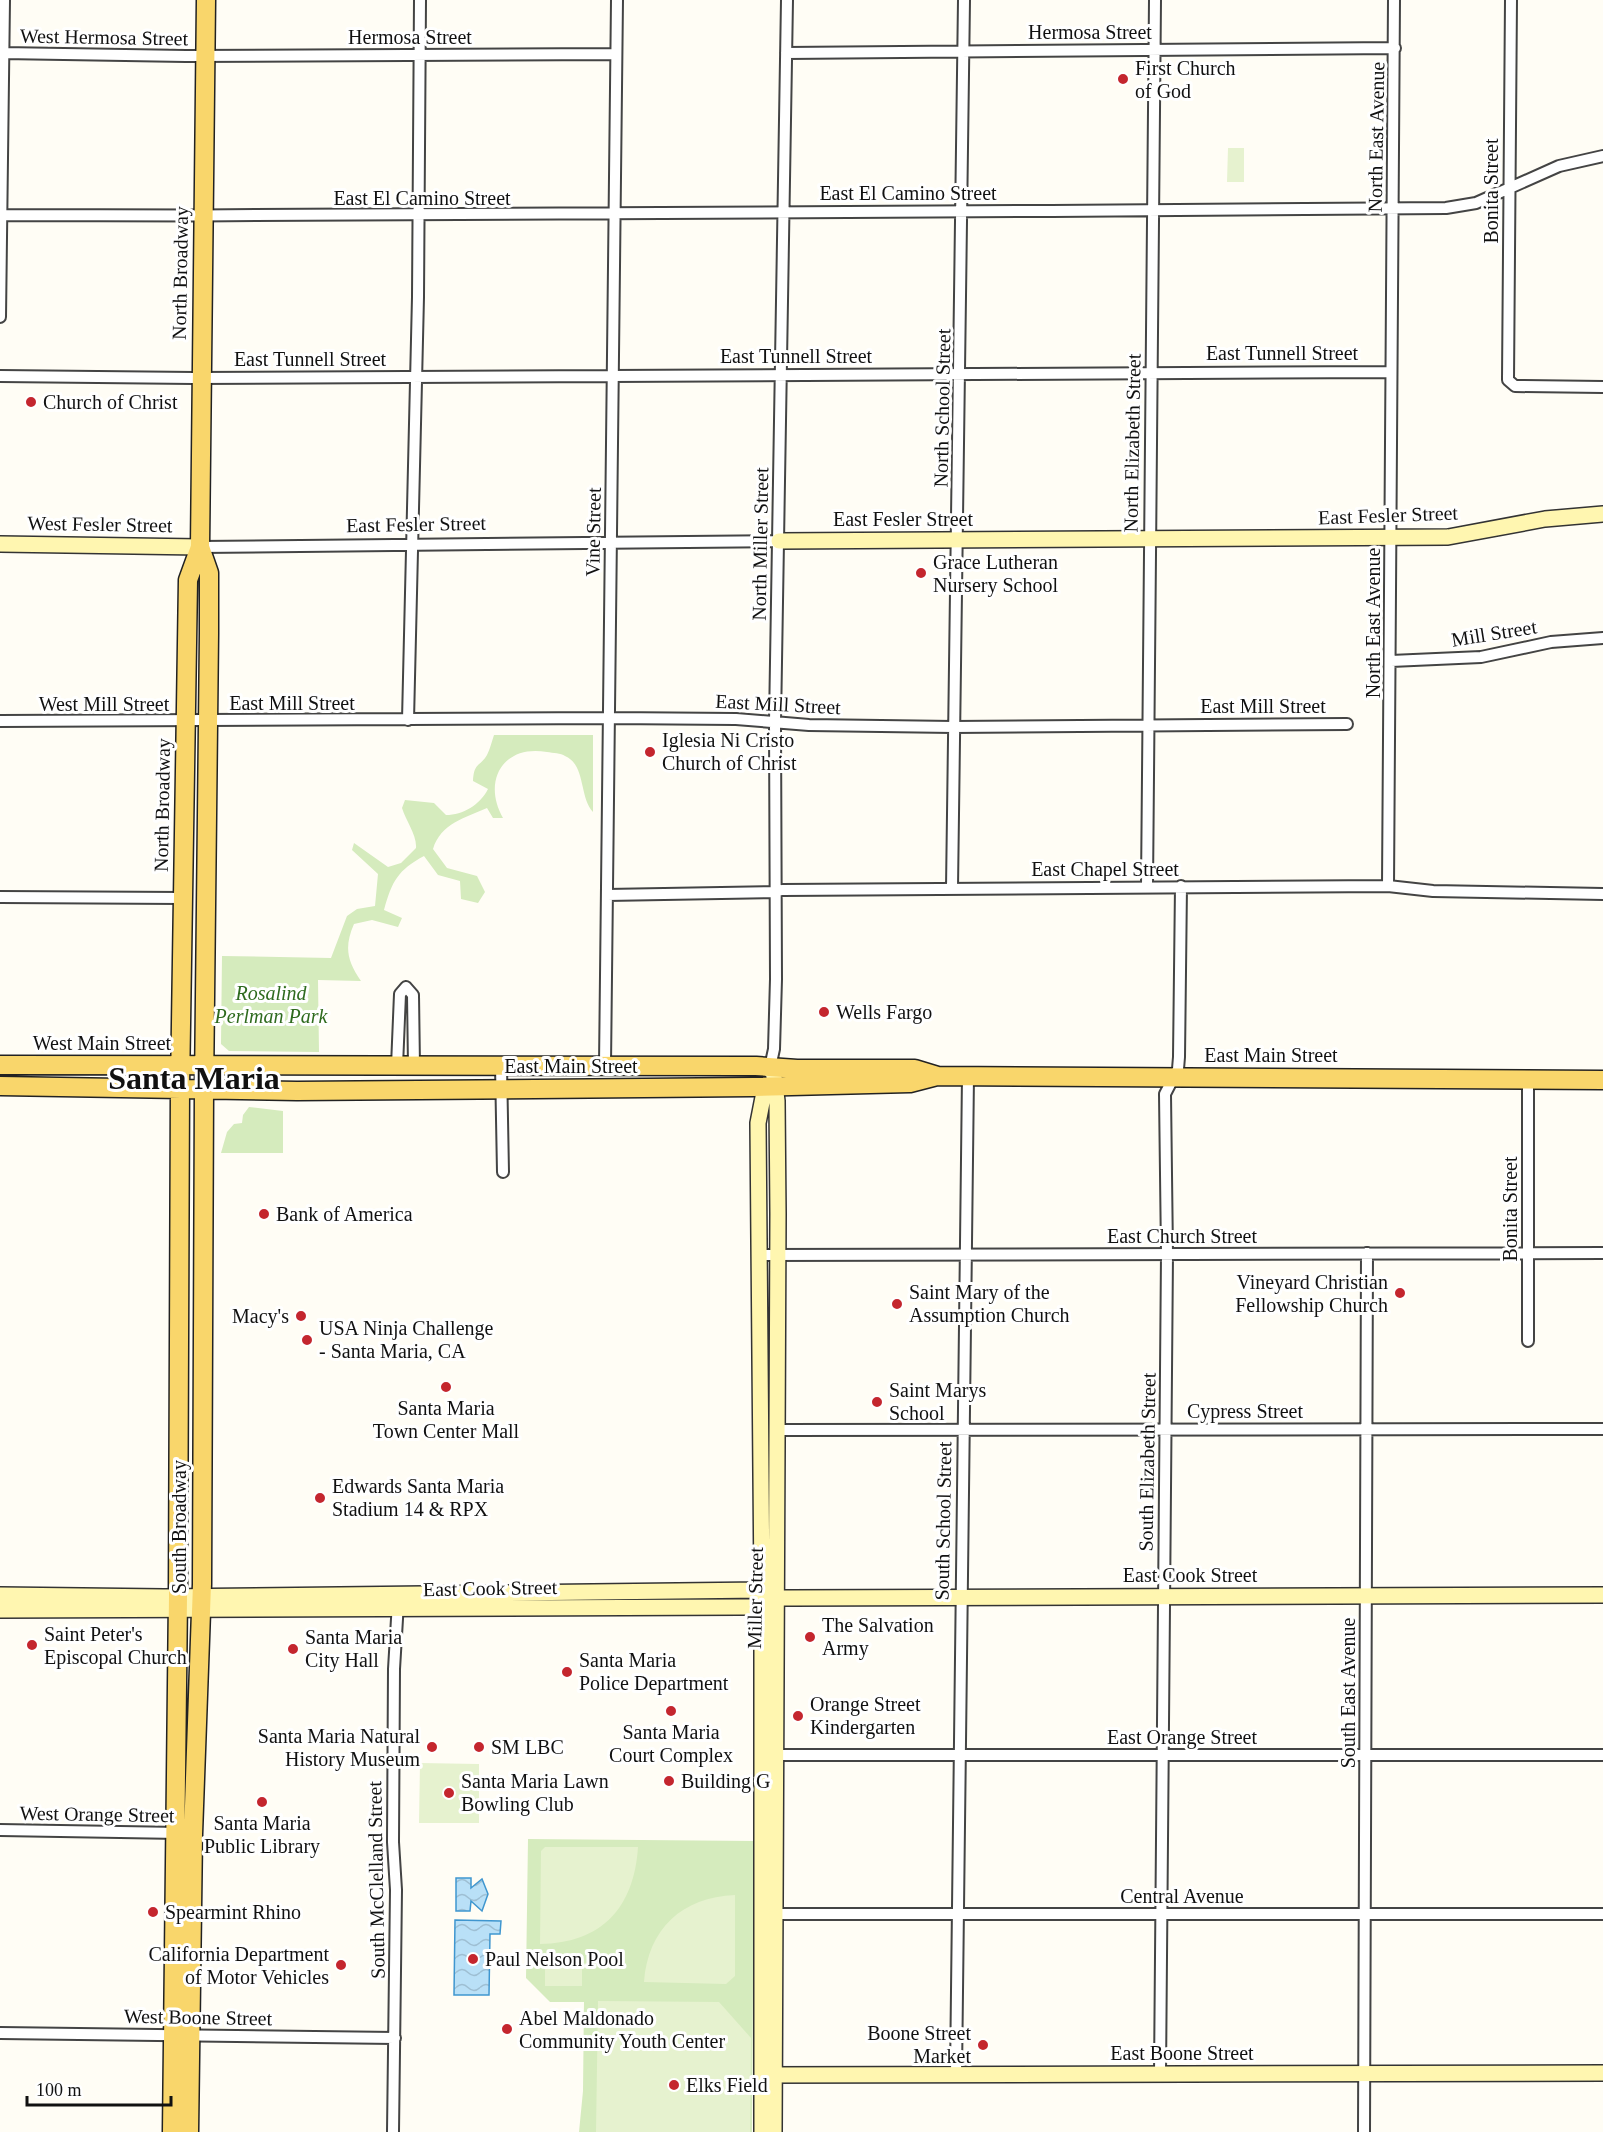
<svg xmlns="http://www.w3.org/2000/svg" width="1603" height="2132" viewBox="0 0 1603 2132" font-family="Georgia,serif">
<defs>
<pattern id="water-waves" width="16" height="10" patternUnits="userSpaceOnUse" patternTransform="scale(1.5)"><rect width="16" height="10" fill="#b9e0f7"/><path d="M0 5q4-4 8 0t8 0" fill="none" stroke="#9ebfd3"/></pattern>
</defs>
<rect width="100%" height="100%" fill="#fffdf5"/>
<path fill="#d5ebbd" d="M494,735H593V812C579,797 586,765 565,756C561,753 553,753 547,752C503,744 482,781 503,818H493L487,808C465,818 441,823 433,849L447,868L477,876L485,892L478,903L461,899L460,881L438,875L424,856C398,870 392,881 384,910L402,918L398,927L372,920L354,924C344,947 347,961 361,981L318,980L319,1052L229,1051L221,1044L222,956L331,958L347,916L357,909L375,906L378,874L352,850L354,843L388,867L401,863L416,848C417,835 406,821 402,808L405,800L434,803L446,815C463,815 480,805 488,789L473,781C474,762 480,767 487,755C490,749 492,741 494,735Z
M249,1107L283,1111V1153H221L227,1132L234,1124L242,1123L243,1115Z
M528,1839L754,1841L752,2132H579L583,2091L584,2002H550L526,1978Z"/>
<path fill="#e6f2cf" d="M1228,148H1244V182H1227Z
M420,1763L479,1764V1823H419Z
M545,1847H638C634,1908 602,1943 540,1944L541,1851Z
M735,1895V1976L726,1984L644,1982C648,1929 682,1897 735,1895Z
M545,1964H582V1986H545Z
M598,2001L719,2002L751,2038L750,2132H596Z"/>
<path fill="url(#water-waves)" stroke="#3f96cf" stroke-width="1.5" d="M456,1878H471V1888L482,1879L488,1894L482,1911L471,1901L470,1911H456Z
M455,1920L501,1921L500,1934H490L489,1995H454Z"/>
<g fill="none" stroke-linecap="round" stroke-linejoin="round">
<g stroke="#444" stroke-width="14">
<path id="street" d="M1511,0L1508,380L1515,386L1603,387
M3,53L186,56L616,54
M786,53L1395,48
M0,215C482,217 964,211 1446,208L1476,203L1559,166L1603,156
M0,317L4,0
M0,376L194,378L1390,372
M200,547L779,541
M1391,661L1481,657L1551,642L1603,638
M408,720L418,297L420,0
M0,721L609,718L736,719L809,725L953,727L1347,724
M1147,886L1155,0
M1388,886L1394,0
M952,888L964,0
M607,895L774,892L782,890L1388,886L1433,891L1603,894
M0,897L183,898
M605,1065L617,0
M397,1066L400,994L406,987L413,995L414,1066
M501,1066L503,1172
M769,1072L774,1049L776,979L775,722L787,0
M761,1255L1603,1253
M1528,1341V1078
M778,1430L1603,1429
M771,1755H1603
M0,1830L180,1833
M770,1914H1603
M0,2033L395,2038
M956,2074L968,1076
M1160,2074L1167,1254L1165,1094L1178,1069L1179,1057L1181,886
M393,2132L396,1890L393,1842L394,1669L398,1602
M1364,2132L1367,1253"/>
</g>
<g stroke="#333" stroke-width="18">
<path id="secondary" d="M779,541L1448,537L1545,519L1603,514
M0,544L200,547
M0,1595L164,1597L762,1590L776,1598H791L1603,1595
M0,1610L739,1607H762L769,1602
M763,2075L1603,2073
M762,2132V1590L758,1123L765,1087
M774,2132L778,1214L777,1101L774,1077"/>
</g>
<g stroke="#222" stroke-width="21">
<path id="primary" d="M0,1065L756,1066L797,1069H915L938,1076L1603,1080
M0,1086L297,1091L753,1087L910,1083L937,1076
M172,2132L178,1596L180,1087L188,580L200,547L206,0
M189,2132L193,1834L202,1584L204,1089L209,633V573L200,547"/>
</g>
<use href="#street" stroke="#fff" stroke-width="10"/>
<use href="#secondary" stroke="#fff6b0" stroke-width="15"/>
<use href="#primary" stroke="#f9d66b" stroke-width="18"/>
</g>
<g fill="#c4262e" stroke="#fff" stroke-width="2">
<circle cx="1123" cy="79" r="6"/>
<circle cx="31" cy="402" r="6"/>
<circle cx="921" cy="573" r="6"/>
<circle cx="650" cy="752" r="6"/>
<circle cx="824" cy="1012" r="6"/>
<circle cx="264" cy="1214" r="6"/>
<circle cx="1400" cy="1293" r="6"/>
<circle cx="897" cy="1304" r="6"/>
<circle cx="301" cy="1316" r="6"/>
<circle cx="307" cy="1340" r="6"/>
<circle cx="446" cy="1387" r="6"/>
<circle cx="877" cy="1402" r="6"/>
<circle cx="320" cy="1498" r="6"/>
<circle cx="810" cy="1637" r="6"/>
<circle cx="32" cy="1645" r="6"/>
<circle cx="293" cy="1649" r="6"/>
<circle cx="567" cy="1672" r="6"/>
<circle cx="671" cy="1711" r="6"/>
<circle cx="798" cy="1716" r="6"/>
<circle cx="432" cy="1747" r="6"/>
<circle cx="479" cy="1747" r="6"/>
<circle cx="669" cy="1781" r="6"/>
<circle cx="449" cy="1793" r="6"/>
<circle cx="262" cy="1802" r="6"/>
<circle cx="153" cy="1912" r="6"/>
<circle cx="473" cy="1959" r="6"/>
<circle cx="341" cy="1965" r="6"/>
<circle cx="507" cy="2029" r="6"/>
<circle cx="983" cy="2045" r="6"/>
<circle cx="674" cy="2085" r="6"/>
</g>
<g text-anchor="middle" stroke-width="6" stroke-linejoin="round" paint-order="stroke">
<g font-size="20" fill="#111" stroke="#fff">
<text x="1090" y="39">Hermosa Street</text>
<text transform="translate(104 37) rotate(1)" y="7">West Hermosa Street</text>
<text x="410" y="44">Hermosa Street</text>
<text transform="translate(1376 137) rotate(-89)" y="7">North East Avenue</text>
<text transform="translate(1491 191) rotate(-90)" y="7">Bonita Street</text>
<text x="908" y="200">East El Camino Street</text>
<text x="422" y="205">East El Camino Street</text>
<text transform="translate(180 273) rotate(-89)" y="7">North Broadway</text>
<text x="1282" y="360">East Tunnell Street</text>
<text x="796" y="363">East Tunnell Street</text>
<text x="310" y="366">East Tunnell Street</text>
<text transform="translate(942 408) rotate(-89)" y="7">North School Street</text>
<text transform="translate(1132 443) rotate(-89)" y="7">North Elizabeth Street</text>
<text transform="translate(1388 515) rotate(-2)" y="7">East Fesler Street</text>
<text x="903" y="526">East Fesler Street</text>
<text transform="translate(100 524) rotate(1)" y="7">West Fesler Street</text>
<text transform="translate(416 524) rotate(-1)" y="7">East Fesler Street</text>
<text transform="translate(593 532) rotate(-89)" y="7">Vine Street</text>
<text transform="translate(760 544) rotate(-89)" y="7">North Miller Street</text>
<text transform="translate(1373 623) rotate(-90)" y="7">North East Avenue</text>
<text transform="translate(1494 633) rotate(-9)" y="7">Mill Street</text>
<text x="292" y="710">East Mill Street</text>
<text x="104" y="711">West Mill Street</text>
<text transform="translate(778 704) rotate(3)" y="7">East Mill Street</text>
<text x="1263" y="713">East Mill Street</text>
<text transform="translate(162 805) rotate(-89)" y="7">North Broadway</text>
<text x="1105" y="876">East Chapel Street</text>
<text x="102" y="1050">West Main Street</text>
<text x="1271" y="1062">East Main Street</text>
<text x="571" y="1073">East Main Street</text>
<text transform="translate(1510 1209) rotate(-90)" y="7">Bonita Street</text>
<text x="1182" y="1243">East Church Street</text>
<text x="1245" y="1418">Cypress Street</text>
<text transform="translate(1147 1462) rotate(-89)" y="7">South Elizabeth Street</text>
<text transform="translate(943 1521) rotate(-89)" y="7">South School Street</text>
<text transform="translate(179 1527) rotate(-90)" y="7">South Broadway</text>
<text x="1190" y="1582">East Cook Street</text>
<text transform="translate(490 1588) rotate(-1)" y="7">East Cook Street</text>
<text transform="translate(755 1598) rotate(-89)" y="7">Miller Street</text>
<text transform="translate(1348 1693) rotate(-90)" y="7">South East Avenue</text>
<text x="1182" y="1744">East Orange Street</text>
<text transform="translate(97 1814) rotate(1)" y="7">West Orange Street</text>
<text transform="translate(376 1880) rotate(-91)" y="7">South McClelland Street</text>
<text x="1182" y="1903">Central Avenue</text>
<text transform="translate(198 2017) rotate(1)" y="7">West Boone Street</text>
<text x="1182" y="2060">East Boone Street</text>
</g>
<g font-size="20" fill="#111" stroke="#fff" text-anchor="start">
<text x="1135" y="75">First Church<tspan x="1135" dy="23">of God</tspan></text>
<text x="43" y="409">Church of Christ</text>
<text x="933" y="569">Grace Lutheran<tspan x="933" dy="23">Nursery School</tspan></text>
<text x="662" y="747">Iglesia Ni Cristo<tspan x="662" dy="23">Church of Christ</tspan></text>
<text x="836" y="1019">Wells Fargo</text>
<text x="276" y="1221">Bank of America</text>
<text x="1388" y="1289" text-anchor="end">Vineyard Christian<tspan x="1388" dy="23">Fellowship Church</tspan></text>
<text x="909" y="1299">Saint Mary of the<tspan x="909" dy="23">Assumption Church</tspan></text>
<text x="289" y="1323" text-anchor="end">Macy's</text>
<text x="319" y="1335">USA Ninja Challenge<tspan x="319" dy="23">- Santa Maria, CA</tspan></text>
<text x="889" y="1397">Saint Marys<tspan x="889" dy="23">School</tspan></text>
<text x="446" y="1415" text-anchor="middle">Santa Maria<tspan x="446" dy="23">Town Center Mall</tspan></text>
<text x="332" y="1493">Edwards Santa Maria<tspan x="332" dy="23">Stadium 14 &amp; RPX</tspan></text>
<text x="822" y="1632">The Salvation<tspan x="822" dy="23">Army</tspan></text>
<text x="44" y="1641">Saint Peter's<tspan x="44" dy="23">Episcopal Church</tspan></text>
<text x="305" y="1644">Santa Maria<tspan x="305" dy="23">City Hall</tspan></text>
<text x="579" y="1667">Santa Maria<tspan x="579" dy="23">Police Department</tspan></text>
<text x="810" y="1711">Orange Street<tspan x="810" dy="23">Kindergarten</tspan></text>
<text x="671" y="1739" text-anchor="middle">Santa Maria<tspan x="671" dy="23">Court Complex</tspan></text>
<text x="420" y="1743" text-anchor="end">Santa Maria Natural<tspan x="420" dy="23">History Museum</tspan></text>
<text x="491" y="1754">SM LBC</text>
<text x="461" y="1788">Santa Maria Lawn<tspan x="461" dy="23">Bowling Club</tspan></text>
<text x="681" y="1788">Building G</text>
<text x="262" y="1830" text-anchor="middle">Santa Maria<tspan x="262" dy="23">Public Library</tspan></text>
<text x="165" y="1919">Spearmint Rhino</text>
<text x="329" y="1961" text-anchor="end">California Department<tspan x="329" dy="23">of Motor Vehicles</tspan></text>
<text x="485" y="1966">Paul Nelson Pool</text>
<text x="519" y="2025">Abel Maldonado<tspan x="519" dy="23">Community Youth Center</tspan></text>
<text x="971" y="2040" text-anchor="end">Boone Street<tspan x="971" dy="23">Market</tspan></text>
<text x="686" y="2092">Elks Field</text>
</g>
<g font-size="20" font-style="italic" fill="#2f6b1f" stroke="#fff">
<text x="271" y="1000">Rosalind<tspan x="271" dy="23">Perlman Park</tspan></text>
</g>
<g font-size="32" font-weight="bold" fill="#111" stroke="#fff">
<text x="194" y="1089">Santa Maria</text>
</g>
</g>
<path d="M27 2096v9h144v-9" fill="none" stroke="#111111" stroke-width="3"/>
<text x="36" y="2096" font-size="18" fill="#111111" stroke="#ffffff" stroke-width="4.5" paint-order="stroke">100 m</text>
</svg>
